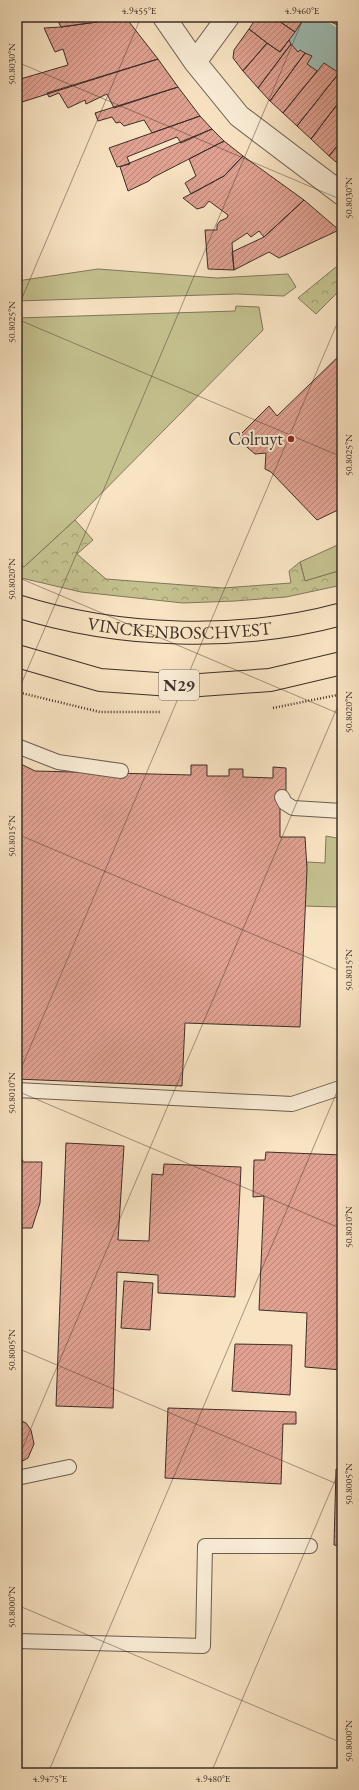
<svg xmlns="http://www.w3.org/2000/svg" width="359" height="1790" viewBox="0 0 359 1790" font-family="'EB Garamond',serif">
<defs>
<pattern id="forest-crowns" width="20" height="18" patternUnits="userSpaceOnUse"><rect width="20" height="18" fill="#c4c18f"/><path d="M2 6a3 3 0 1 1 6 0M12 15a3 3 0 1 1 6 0" fill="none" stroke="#a09d75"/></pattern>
<pattern id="building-hatch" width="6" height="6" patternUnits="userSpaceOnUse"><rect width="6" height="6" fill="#e0a191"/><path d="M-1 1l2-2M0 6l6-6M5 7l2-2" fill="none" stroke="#b78476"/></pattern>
</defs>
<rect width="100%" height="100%" fill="#f8e3c2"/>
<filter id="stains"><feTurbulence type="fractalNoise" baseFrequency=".005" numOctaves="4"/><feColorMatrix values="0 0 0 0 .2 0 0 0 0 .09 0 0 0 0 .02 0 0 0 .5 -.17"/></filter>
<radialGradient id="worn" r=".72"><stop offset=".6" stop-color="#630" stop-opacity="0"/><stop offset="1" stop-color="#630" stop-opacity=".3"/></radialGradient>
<path fill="#c4c18f" stroke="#80785c" d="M98,269L217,278L288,274L296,287L284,296L236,294L17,301V281Z
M236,306L259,307L263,330L75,520L24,567L17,564V318L235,311Z
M342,543V570L305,581L300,562Z
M326,836L342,839V905L339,907L303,906L307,862L325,863Z"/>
<path fill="url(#forest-crowns)" stroke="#80785c" d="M342,262V288L316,314L298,298Z
M75,520L93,540L77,554L106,579L223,588L291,583L289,571L300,562L305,581L342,570V585L286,597L235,601L183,603L81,592L17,577V564L24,567Z"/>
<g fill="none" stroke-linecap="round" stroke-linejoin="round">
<path stroke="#9dbeb5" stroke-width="51" d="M298,34L342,60"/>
</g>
<path fill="url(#building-hatch)" stroke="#3d2f29" d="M56,17H126V18L61,27Z
M257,17H273L295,32L280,52L267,43L249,29Z
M273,17H305L295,32Z
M320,17H342V27Z
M126,18L158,59L22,102L17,80L68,65L63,49L55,52L44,28L61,27Z
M249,29L267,43L243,71L233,58L234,50Z
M289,40L291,44L258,88L243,71L267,43L280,52Z
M291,44L298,52L300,50L305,53L270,101L258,88Z
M305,53L312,56L307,64L317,71L283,113L270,101Z
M158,59L178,87L114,108L107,94L86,104L85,100L68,108L59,93L49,97L47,93Z
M324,63L339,73L297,126L283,113Z
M339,73L342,74V98L311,139L297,126Z
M178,87L200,116L152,133L144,120L124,126L120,122L116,123L112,117L98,121L95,113Z
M342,98V140L329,156L311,139Z
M200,116L212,129L181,143L177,137L127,157L130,164L117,167L109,148Z
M212,129L224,141L152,178L149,181L128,191L120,167Z
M342,140V167L329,156Z
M224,141L243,156L224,176L191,194L185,183L196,176L189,159Z
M243,156L304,200L264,237L259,231L251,237L247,233L232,243L234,270L208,269L205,230H217V225L220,221L227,218L228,215L209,201L204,207L197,209L183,198L224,176Z
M304,200L339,230L279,258L269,252L234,270L232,252L264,237Z
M342,353V508L317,520L271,472L265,469L266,453L255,454L241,442L240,435L269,406L277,416Z
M17,762L35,771L191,775V765H207V776H229V769H243V777L273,778V767L286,768V796H280V837H305L307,869L300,1027L185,1023L182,1086L17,1079Z
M66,1143L124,1146L118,1240L149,1241L152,1174L163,1175L164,1164L241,1167L235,1297L158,1293V1275L117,1272L113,1408L56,1406Z
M266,1152L342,1155V1370L305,1367L307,1313L259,1310L264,1196L253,1197L254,1160H265Z
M17,1160H23L22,1162H42L40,1203L32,1228H20L19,1264L17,1263Z
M124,1281L153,1283L150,1330L121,1328Z
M235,1344L292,1345L290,1395L232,1391Z
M168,1408L296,1412V1424H283L281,1484L165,1478Z
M17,1419L26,1423L31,1430L34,1444L28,1458L17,1464Z
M342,1468V1546L334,1545L336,1469Z"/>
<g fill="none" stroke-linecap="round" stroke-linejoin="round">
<g stroke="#6c5c4f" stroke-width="16">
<path id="service" d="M17,746L58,762L121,771
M282,797L285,803L293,808L342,811
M17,1090L292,1104L340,1088
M17,1478L69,1467
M17,1641L203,1646L205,1546H310"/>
</g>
<g stroke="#6c5c4f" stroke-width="24">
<path id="minor" d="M164,17L195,62L239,116L342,194
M195,62L228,17"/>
</g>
<g stroke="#3d2f29" stroke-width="24">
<g id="primary">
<path id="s1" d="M17,606C118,638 239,642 342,614"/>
<path d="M17,656L100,680L186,686L270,680L342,663"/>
</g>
</g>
<path stroke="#3d2f29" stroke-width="2.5" stroke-dasharray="1 2" stroke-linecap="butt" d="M17,692L100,712H160
M273,708L342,694"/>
<use href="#service" stroke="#faedd7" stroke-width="14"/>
<use href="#minor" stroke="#faedd7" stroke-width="22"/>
<use href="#primary" stroke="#f8e3c2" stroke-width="22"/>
</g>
<path fill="none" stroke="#3d2f29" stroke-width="1" stroke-opacity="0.45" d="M17,62L342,200M17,310L141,17M17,319L342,457M17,577L342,715M17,694L304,17M17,834L342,972M17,1078L342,312M17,1091L342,1229M17,1348L342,1486M17,1461L342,696M17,1605L342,1743M48,1773L342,1080M211,1773L342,1464"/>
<circle fill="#8f2418" stroke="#faedd7" stroke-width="1.5" cx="291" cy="439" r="4"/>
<g text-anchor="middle" stroke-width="4" stroke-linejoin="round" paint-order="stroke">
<rect fill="#faedd7" stroke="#76685d" stroke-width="1" x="159" y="670" width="40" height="30" rx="3"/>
<g font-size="17" font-weight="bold" fill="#3d2f29">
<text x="179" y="691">N29</text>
</g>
<g font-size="18" fill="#3d2f29" stroke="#faedd7" text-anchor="end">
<text x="283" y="445">Colruyt</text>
</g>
<g font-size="18" fill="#3d2f29" stroke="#faedd7">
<text dy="6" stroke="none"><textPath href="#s1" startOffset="165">VINCKENBOSCHVEST</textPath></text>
</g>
</g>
<rect width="359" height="1790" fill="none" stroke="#f8e3c2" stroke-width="44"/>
<rect x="22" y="22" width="315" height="1746" fill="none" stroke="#3d2f29" stroke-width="1.5"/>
<g font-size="10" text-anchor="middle" fill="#3d2f29">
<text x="139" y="14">4.9455°E</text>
<text x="302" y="14">4.9460°E</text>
<text transform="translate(11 64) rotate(-90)" y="4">50.8030°N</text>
<text transform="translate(348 198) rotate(-90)" y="4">50.8030°N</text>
<text transform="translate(11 322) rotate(-90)" y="4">50.8025°N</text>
<text transform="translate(348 455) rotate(-90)" y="4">50.8025°N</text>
<text transform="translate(11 579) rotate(-90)" y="4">50.8020°N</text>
<text transform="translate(348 712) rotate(-90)" y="4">50.8020°N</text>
<text transform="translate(11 836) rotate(-90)" y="4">50.8015°N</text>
<text transform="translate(348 970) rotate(-90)" y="4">50.8015°N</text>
<text transform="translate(11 1093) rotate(-90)" y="4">50.8010°N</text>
<text transform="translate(348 1227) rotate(-90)" y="4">50.8010°N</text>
<text transform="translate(11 1350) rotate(-90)" y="4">50.8005°N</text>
<text transform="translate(348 1484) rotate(-90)" y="4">50.8005°N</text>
<text transform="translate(11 1607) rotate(-90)" y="4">50.8000°N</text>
<text transform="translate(348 1741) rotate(-90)" y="4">50.8000°N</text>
<text x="50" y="1782">4.9475°E</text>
<text x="213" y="1782">4.9480°E</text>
</g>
<rect width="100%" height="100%" filter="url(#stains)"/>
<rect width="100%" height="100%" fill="url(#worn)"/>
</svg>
